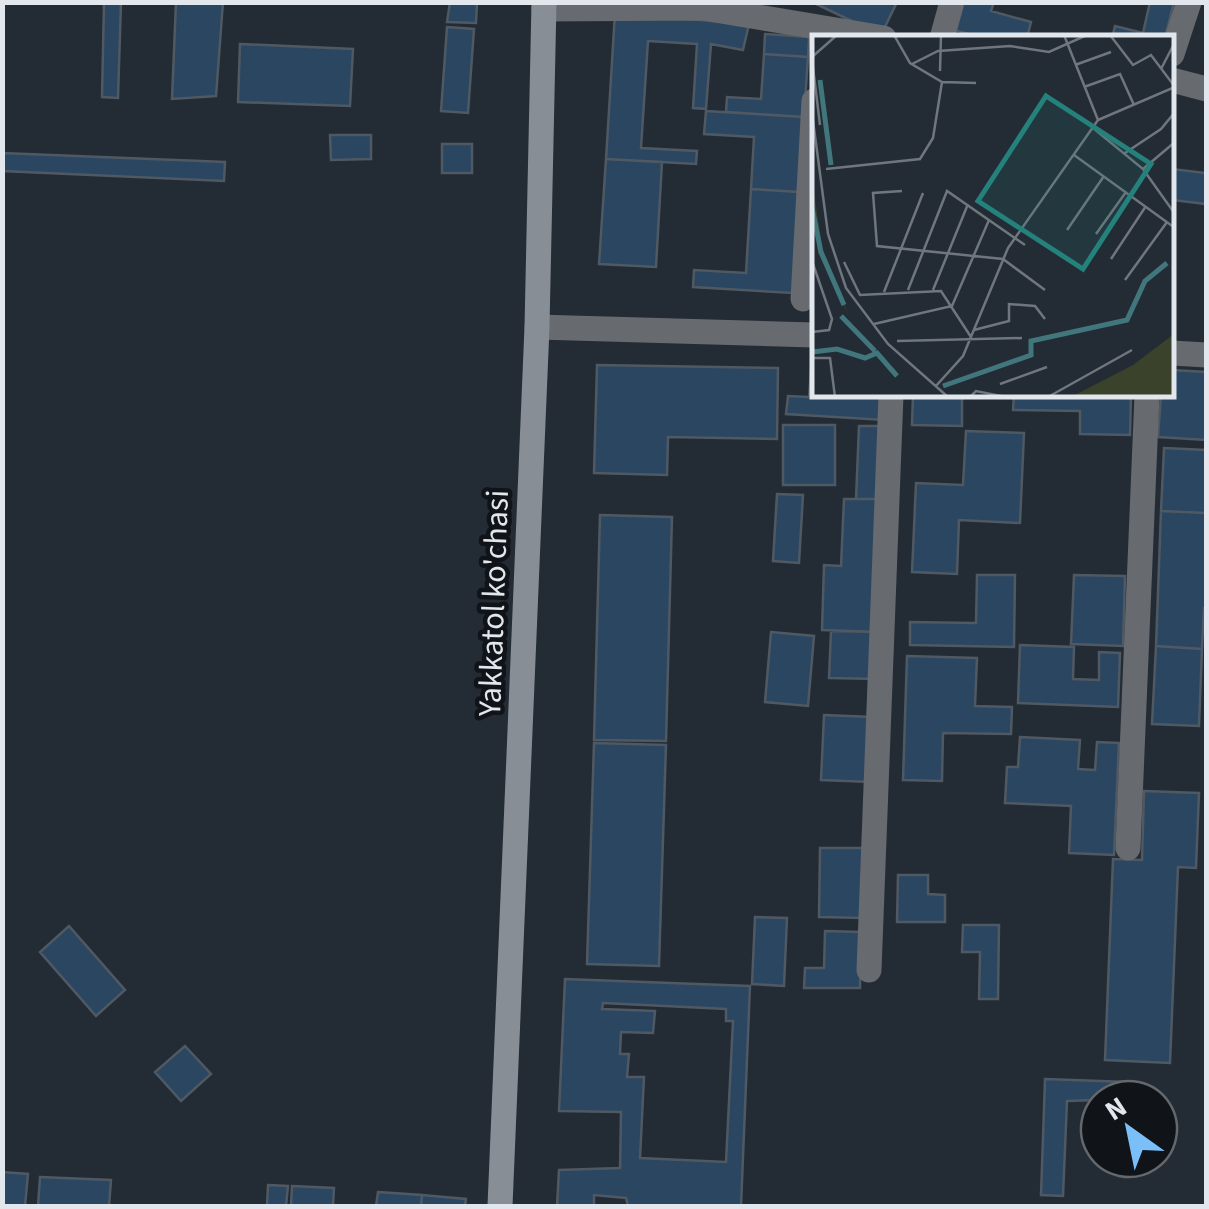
<svg xmlns="http://www.w3.org/2000/svg" width="1209" height="1209" viewBox="0 0 1209 1209" font-family="'Source Sans 3',sans-serif">
<rect width="100%" height="100%" fill="#232b34"/>
<path fill="#2b4661" stroke="#4f5963" stroke-width="2.5" fill-rule="evenodd" d="M104,2H121L118,98L102,97Z
M176,2H223L216,96L172,99Z
M450,2H477L476,23L447,22Z
M812,2L879,3L897,2L881,35Z
M955,2H994L991,11L1031,22L1027,38H982L948,28Z
M1150,2H1174L1165,38H1112L1115,26L1143,33Z
M615,13L749,24L743,50L711,44L706,109L693,108L697,44L648,41L641,148L697,151L696,164L606,159Z
M447,27L474,29L468,113L441,111Z
M765,34L809,37L808,57L764,54Z
M240,44L353,49L350,106L238,102Z
M764,54L808,57L804,117L726,112L727,97L761,99Z
M706,111L804,117L799,192L751,189L754,137L704,134Z
M330,135H371V159L331,160Z
M442,144H472V173H442Z
M2,153L225,162L224,181L2,171Z
M606,159L662,162L656,267L599,264Z
M1172,169L1206,173V204L1172,200Z
M751,189L799,192L793,293L693,287L694,270L746,273Z
M812,356L814,395H886L884,420L786,414L788,396L809,397Z
M597,365L778,368L777,439L668,437L667,475L594,473Z
M1172,370L1206,372V440L1158,437L1161,395H1172Z
M913,395H962V426L912,425Z
M1014,395H1131L1130,435L1080,434V411L1013,410Z
M783,425H835V485H783Z
M859,426H885L883,499H856Z
M966,431L1024,433L1020,523L959,520L957,574L912,572L916,483L963,485Z
M1164,448L1206,450V513L1161,511Z
M777,494L803,495L799,563L773,561Z
M844,499H883L878,632L822,630L824,565L841,566Z
M1161,511L1206,513V608H1204L1202,649L1156,646Z
M600,515L672,517L666,741L594,740Z
M977,575H1015L1014,647L910,645V622L976,623Z
M1074,575L1125,576L1123,646L1071,644Z
M831,631L878,632L877,679L829,678Z
M771,632L814,636L808,706L765,702Z
M1020,645L1074,647L1073,679L1099,680V652L1120,653L1118,707L1018,703Z
M1156,646L1202,649L1199,726L1152,724Z
M907,656L977,658L975,706L1012,707L1011,734L943,733L942,781L903,780Z
M824,715L873,717L870,782L821,780Z
M1020,737L1080,740L1078,769L1095,770L1097,742L1119,743L1114,855L1069,853L1071,806L1005,803L1007,767H1018Z
M594,743L666,745L659,966L587,964Z
M1144,791L1199,793L1196,868L1178,867L1170,1063L1105,1060L1113,859L1142,860Z
M820,848H866V918L819,917Z
M898,875H928V894L945,895V922H897Z
M755,917L787,918L784,986L752,984Z
M963,925H999L998,999H979L980,952H962Z
M69,926L125,990L96,1016L40,952Z
M825,931L861,932L860,988H804L805,968H824Z
M565,979L750,986L741,1206H628L626,1198L594,1195V1206H557L559,1170L620,1168L621,1112L559,1111ZM603,1003L726,1009V1021H733L726,1162L640,1158L644,1077H627L629,1054H620L621,1032L653,1033L655,1011L602,1009Z
M185,1046L211,1074L181,1101L155,1072Z
M1045,1079L1128,1082V1099L1067,1101L1063,1196L1041,1195Z
M2,1172L28,1174L25,1206H2Z
M40,1177L111,1180L109,1206H38Z
M268,1185L288,1186L286,1206H267Z
M292,1186L334,1188L333,1206H291Z
M378,1192L422,1195L421,1206H376Z
M422,1195L466,1199L465,1206H421Z"/>
<g fill="none" stroke-linecap="round" stroke-linejoin="round">
<path stroke="#676a6f" stroke-width="25" d="M544,9L703,8L884,38
M942,38L952,2
M1172,54L1189,2
M1172,80L1206,89
M803,299L814,101
M537,327L814,335
M1172,353L1206,355
M1128,848L1147,395
M869,970L891,395"/>
<path stroke="#888e96" stroke-width="25" d="M500,1206L537,327L544,2"/>
</g>
<g text-anchor="middle" stroke-width="9" stroke-linejoin="round" paint-order="stroke">
<g font-size="32" fill="#e1e7ed" stroke="#101317">
<text transform="translate(493 603) rotate(-88)" y="11">Yakkatol ko'chasi</text>
</g>
</g>
<g transform="translate(812 35)">
<rect width="362" height="362" fill="#232b34"/>
<path d="M0,145L11,217L37,281L6,218ZM362,299V362H259L321,330Z" fill="#3a422c"/>
<path fill="none" stroke="#42767d" stroke-width="5" d="M8,45L19,130M0,173L9,217L32,270M29,281L63,316M0,317L25,314L53,323L65,318L85,341M131,351L219,320V306L315,285L333,246L355,228"/>
<path fill="none" stroke="#6f767e" stroke-width="2.5" d="M82,0L98,28L130,47L164,48M252,0L286,85M0,22L25,0M0,24L8,90M100,29L126,16L198,11L237,17L275,0M263,30L299,17M349,34L363,7M128,36L129,0M272,52L308,39L322,70M0,78L16,199L34,253L76,309L136,362M286,85L363,52L339,20L321,30L298,0M281,93L331,134L363,179M313,118L349,94L363,77M262,120L363,193M14,134L108,124L121,103L130,47M331,134L363,107M90,156L61,158L65,211L191,224L233,255M255,195L292,141M284,199L314,157M299,224L334,171M0,226L20,284L17,295L0,297M32,227L48,260L129,256L159,302M313,245L355,187M96,255L135,156L213,210M121,255L156,169M72,257L111,158M62,289L140,271L177,185M162,295L197,286V269L223,271L233,284M85,306L210,303M0,323H18L23,362M188,349L235,332M123,352L151,321L196,213L286,85M158,362L164,356L194,362M236,362L320,315"/>
<path fill="#24817b" fill-opacity="0.15" stroke="#24817b" stroke-width="5" d="M234,61L339,129L271,234L166,166Z"/>
<rect width="362" height="362" fill="none" stroke="#e1e7ed" stroke-width="5"/>
</g>
<rect width="1209" height="1209" fill="none" stroke="#e1e7ed" stroke-width="10"/>
<g transform="translate(1129 1129) rotate(327)"><circle r="48" fill="#101317" stroke="#64686d" stroke-width="2.5"/>
<path d="M0-8L18 38L0 25L-18 38Z" fill="#7abff8"/>
<text y="-15" font-size="28" font-weight="bold" text-anchor="middle" fill="#e1e7ed">N</text>
</g>
</svg>
